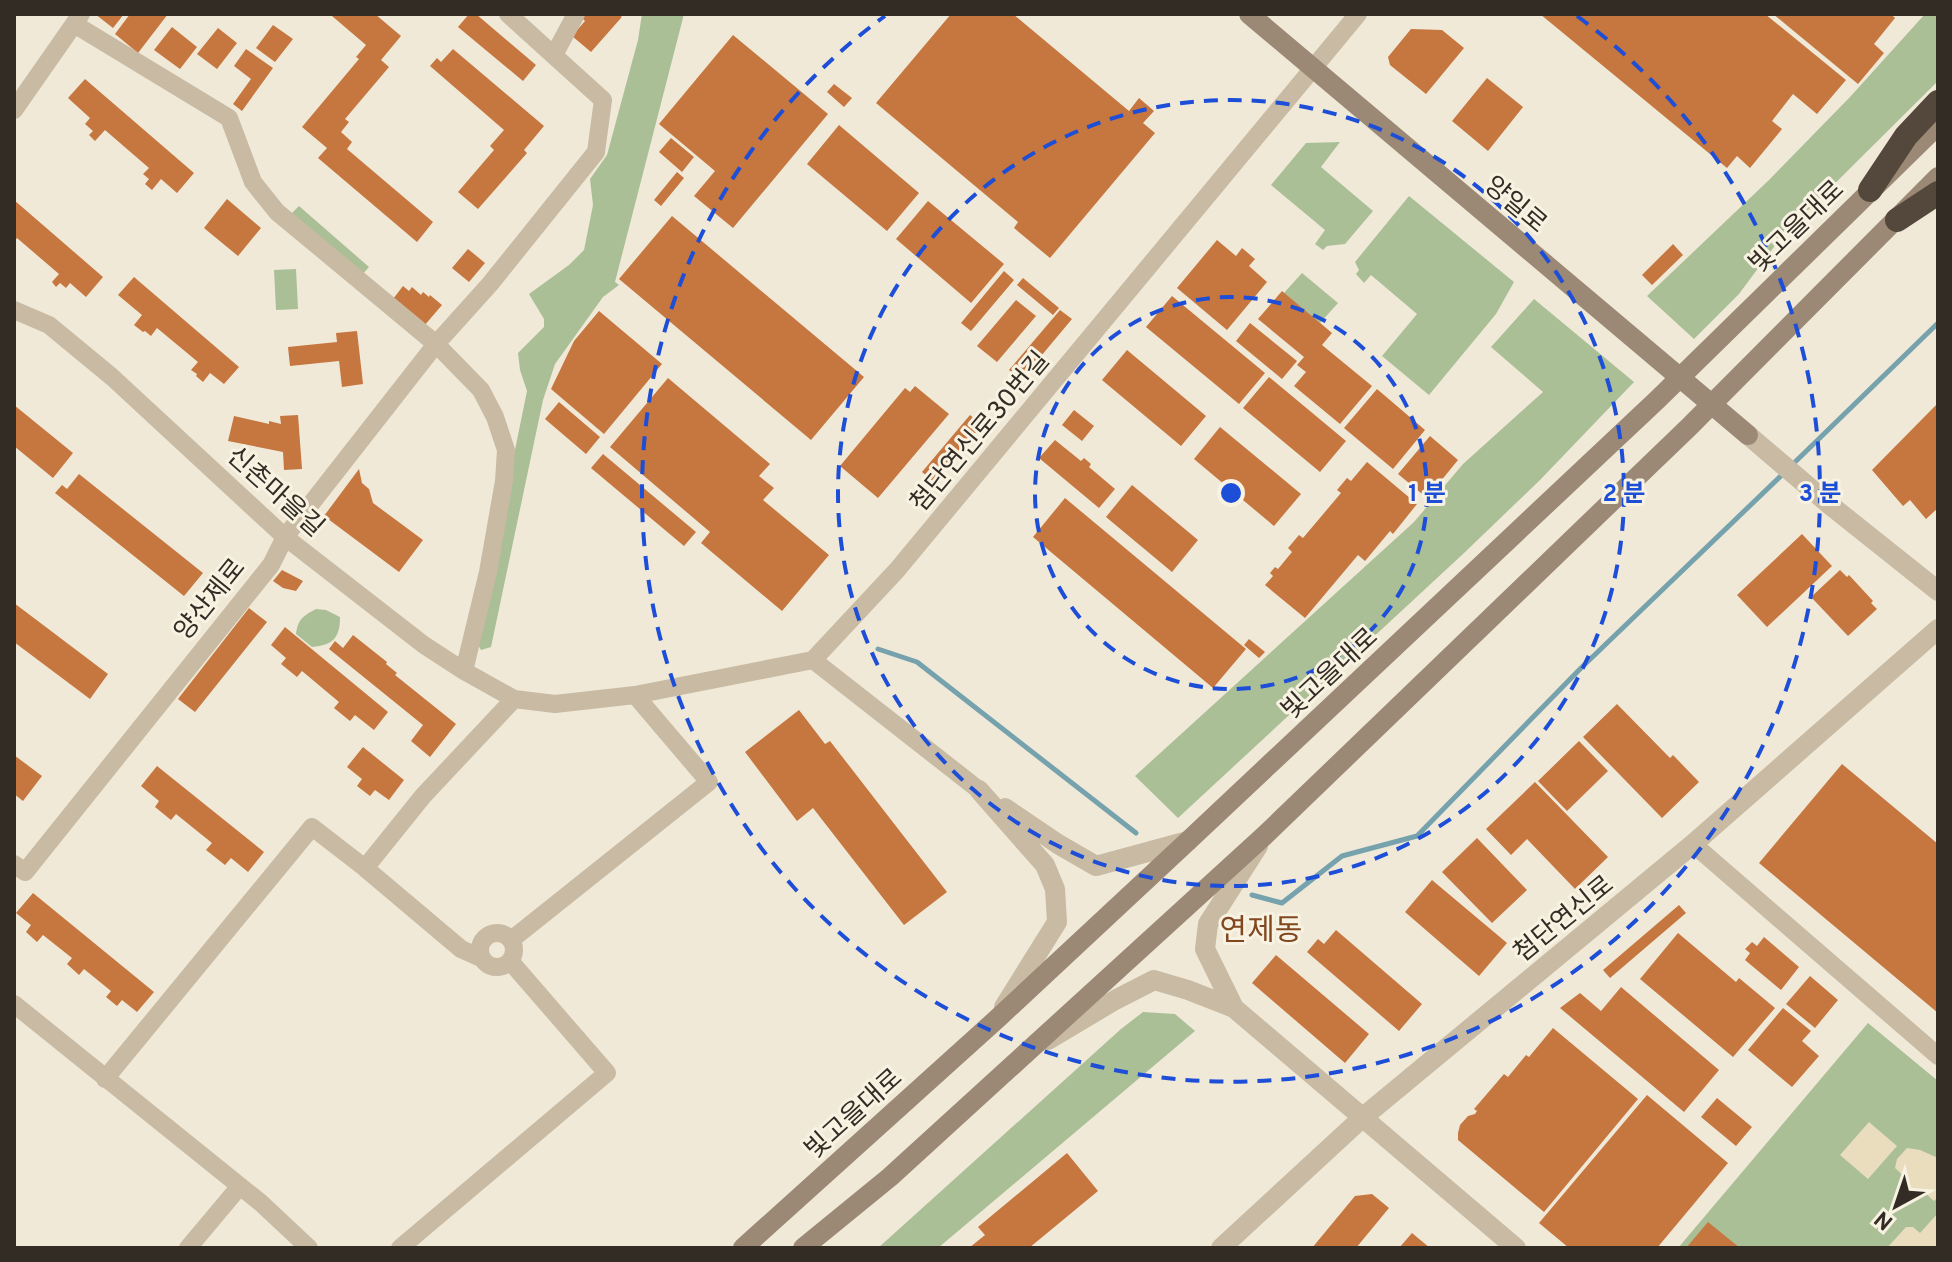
<svg xmlns="http://www.w3.org/2000/svg" width="1952" height="1262" viewBox="0 0 1952 1262" font-family="Overpass,'Noto Sans KR',sans-serif">
<rect width="100%" height="100%" fill="#f0e9d7"/>
<path fill="#abbf97" d="M642,14H684L615,282L619,285L603,297L555,364L543,400L491,647L481,650L476,641L527,391L520,370L518,353L544,327V319L529,294L569,265L584,250L593,205L590,179L607,155L638,40Z
M1925,14H1938V81L1782,236L1739,294L1694,339L1647,296L1769,180L1850,97Z
M1340,142L1321,167L1373,211L1345,244L1327,246L1323,250L1315,244L1325,230L1271,185L1306,143Z
M1409,196L1514,282L1496,314L1429,395L1382,356L1417,314L1371,275L1364,283L1356,274L1359,270L1355,262Z
M299,206L369,267L361,276L291,214Z
M296,269L298,309L276,310L274,270Z
M1302,273L1338,303L1320,323L1284,293Z
M1534,299L1634,382L1540,480L1463,554L1178,818L1135,776L1414,522L1463,464L1543,392L1491,347Z
M316,609L326,610L340,617C340,638 333,645 312,647L296,634C298,619 303,616 316,609Z
M1143,1012L1175,1014L1195,1031L938,1248H878L1121,1029Z
M1868,1023L1938,1081V1248H1678Z"/>
<path fill="#e9ddbd" d="M1869,1122L1897,1146L1868,1179L1840,1155Z
M1907,1148L1920,1150L1938,1158V1197L1934,1201L1921,1189L1918,1192L1908,1190L1907,1179L1895,1168L1897,1159Z
M1938,1213V1248H1887L1906,1227H1913L1920,1233Z"/>
<g fill="none" stroke-linecap="round" stroke-linejoin="round">
<path stroke="#76a2ad" stroke-width="5" d="M1793,464L1938,323
M878,649L917,662L1136,833
M1252,895L1282,903L1342,856L1417,836L1581,668L1786,471"/>
</g>
<path fill="#c6763f" d="M95,14H124L113,28Z
M130,14H168L138,53L115,34Z
M333,14H375L401,36L381,60L389,67L345,119L349,122L341,132L352,142L347,149L433,222L417,242L318,158L327,148L302,127L359,59L356,57L366,45L332,16Z
M469,14H476L536,65L523,81L458,27Z
M584,14H622L621,18L591,52L572,36L585,21L581,17Z
M951,14H1013L1129,111L1139,98L1154,111L1143,123L1155,133L1050,258L1014,228L1018,222L876,103Z
M1540,14H1765L1846,80L1817,114L1793,94L1772,121L1782,129L1750,168L1737,156L1727,168Z
M1773,14H1891L1895,18L1874,44L1884,53L1858,84Z
M273,25L293,39L275,62L256,48Z
M172,27L197,47L180,69L154,50Z
M218,28L237,43L217,69L197,54Z
M1411,29L1442,30L1464,48L1426,94L1390,65L1388,57Z
M733,35L828,114L733,228L694,196L715,171L659,124Z
M246,49L273,68L242,111L233,104L251,79L234,66Z
M453,49L544,126L524,150L527,153L478,209L458,192L494,150L490,146L504,130L430,66L437,58L441,62Z
M1487,78L1523,107L1488,151L1452,121Z
M85,79L194,173L177,193L161,179L152,190L145,184L149,179L143,174L149,168L105,130L95,141L89,135L93,131L85,124L90,118L68,98Z
M834,84L852,98L844,107L827,92Z
M839,125L919,193L887,231L807,164Z
M671,138L694,157L682,172L659,152Z
M677,172L684,178L661,206L654,200Z
M227,199L261,228L238,256L204,228Z
M14,200L103,277L86,297L70,283L66,288L60,283L56,287L52,282L59,274L17,238L14,242Z
M928,201L1004,264L971,303L896,239Z
M672,216L864,377L811,440L619,279Z
M1217,240L1236,256L1242,248L1255,259L1249,266L1267,282L1227,330L1177,288Z
M1673,244L1683,255L1652,285L1642,275Z
M468,249L485,263L469,282L452,268Z
M1004,271L1014,280L971,331L961,323Z
M134,277L239,367L224,384L210,373L203,382L196,376L197,374L191,370L198,362L157,328L151,336L145,331L143,332L134,325L142,315L118,295Z
M1023,278L1059,308L1053,315L1017,285Z
M403,286L409,291L412,287L421,295L423,292L429,297L430,295L442,305L424,326L393,299Z
M1282,291L1332,333L1322,345L1372,386L1340,424L1294,386L1306,372L1297,365L1304,357L1258,319Z
M1172,296L1265,373L1239,404L1146,327Z
M1016,300L1036,316L997,362L977,346Z
M1060,310L1072,319L1021,380L1009,370Z
M599,311L662,364L604,434L551,389L574,341Z
M1250,323L1297,361L1282,379L1236,341Z
M357,331L363,384L342,387L339,361L290,366L288,347L337,342L336,333Z
M1127,350L1206,416L1181,446L1102,380Z
M1269,377L1346,441L1320,472L1243,408Z
M668,378L770,464L759,476L774,488L763,500L829,555L782,611L701,543L710,532L610,447Z
M915,386L949,414L878,498L840,466L905,388L910,392Z
M1377,389L1425,430L1393,469L1344,428Z
M559,402L600,437L586,454L545,419Z
M1938,403V508L1926,519L1910,500L1903,506L1872,470Z
M14,405L73,453L53,478L14,446Z
M1074,410L1094,426L1082,441L1062,425Z
M298,415L302,469L284,470L283,452L228,441L234,416L269,424V421L281,424L280,416Z
M970,415L982,425L934,482L922,472Z
M1220,427L1301,494L1274,526L1194,459Z
M1430,436L1458,460L1427,498L1398,474Z
M1055,440L1081,461L1084,458L1091,464L1089,467L1115,489L1099,508L1039,458Z
M603,454L696,532L684,546L591,468Z
M1367,462L1417,504L1393,534L1390,531L1365,561L1358,555L1305,618L1265,585L1273,576L1270,573L1275,567L1278,569L1292,552L1288,548L1299,535L1303,538L1341,493L1337,490L1347,478L1351,481Z
M359,469L362,483L369,489L373,503L423,540L399,572L324,516Z
M79,474L203,573L184,596L55,493L62,485L67,489Z
M1132,485L1198,540L1172,572L1106,517Z
M1065,498L1246,649L1213,688L1033,537Z
M1802,534L1832,566L1767,627L1737,595Z
M282,570L303,581L296,591L283,588L273,581Z
M1840,570L1847,577L1849,575L1873,601L1871,603L1877,609L1848,636L1811,597Z
M14,603L108,674L90,699L14,642Z
M249,608L267,622L195,712L178,699Z
M285,627L388,712L374,730L355,715L350,721L334,708L339,702L302,671L297,677L281,664L286,658L271,645Z
M353,635L387,662L386,664L397,673L395,675L456,724L430,757L411,741L423,725L329,649L335,641L343,648Z
M1249,639L1265,652L1259,658L1244,645Z
M1617,704L1670,758L1673,755L1699,782L1662,818L1583,737Z
M799,710L825,744L830,741L947,892L904,925L813,808L797,821L745,752Z
M1579,741L1608,771L1567,811L1538,781Z
M363,747L404,780L389,800L375,790L370,796L357,786L362,779L347,767Z
M14,755L42,776L23,801L14,794Z
M1842,764L1938,844V1013L1759,863Z
M157,766L264,852L248,872L231,858L225,865L206,850L212,843L176,814L171,820L155,807L159,801L141,786Z
M1535,782L1608,857L1575,889L1527,839L1511,855L1486,829Z
M1477,838L1527,890L1492,923L1442,872Z
M1432,880L1507,943L1479,976L1405,912Z
M33,893L154,992L137,1012L122,1000L117,1006L106,997L111,991L84,969L79,975L67,964L72,958L43,935L37,942L26,932L31,925L16,913Z
M1679,905L1686,913L1610,978L1603,970Z
M1336,930L1422,1004L1399,1031L1307,952L1318,939L1324,944Z
M1678,933L1736,982L1739,978L1775,1008L1733,1057L1640,979Z
M1764,937L1799,967L1781,990L1745,960L1750,953L1745,949L1752,942L1757,946Z
M1276,955L1369,1034L1345,1063L1252,983Z
M1810,976L1838,1000L1815,1028L1786,1004Z
M1621,987L1719,1070L1684,1112L1560,1008L1580,993L1601,1011Z
M1783,1008L1811,1031L1802,1041L1819,1056L1792,1087L1748,1050Z
M1553,1028L1638,1099L1544,1212L1458,1140V1133L1460,1125L1468,1116L1475,1114L1477,1111L1474,1109L1504,1074L1508,1077L1526,1055L1529,1057Z
M1647,1095L1728,1163L1657,1248H1569L1539,1223Z
M1717,1098L1752,1127L1736,1146L1701,1117Z
M1067,1153L1098,1191L1029,1248H969L985,1235L978,1227Z
M1372,1194L1389,1208L1356,1248H1312L1355,1196Z
M1708,1222L1740,1248H1686Z
M1412,1233L1430,1248H1399Z"/>
<g fill="none" stroke-linecap="round" stroke-linejoin="round">
<path stroke="#c8baa3" stroke-width="18" d="M74,24L229,118L253,182L277,212L436,344L481,390L495,417L506,450L504,481L488,572L464,671
M554,55L576,14
M14,110L81,14
M14,310L49,325L112,377L285,537L424,645L464,671L514,699L555,704L635,695L813,660
M979,790L813,660L897,570L1358,14
M1693,844L1938,1056
M14,864L25,872L271,565L285,537L436,344L490,284L596,152L603,100L508,14
M365,868L423,796L514,699
M480 950a17 17 0 1 1 34 0a17 17 0 1 1-34 0Z
M511,940L709,782L635,695
M14,1004L261,1203L309,1248
M105,1079L312,827L365,868L461,949L481,958
M188,1248L240,1186
M400,1248L607,1073L510,961"/>
<path stroke="#c8baa3" stroke-width="20" d="M1748,435L1830,505L1938,591
M979,790L1045,865L1055,889L1057,922L1004,1007
M1005,808L1058,844L1096,866L1188,841
M1234,1008L1205,949L1208,924L1258,846
M1048,1040L1115,1000L1154,980L1188,990L1234,1008L1516,1248
M1221,1248L1362,1118L1693,844L1938,629"/>
<path stroke="#9b8975" stroke-width="20" d="M1249,14L1748,435
M743,1248L998,1018L1188,841L1657,400L1938,125
M803,1248L890,1177L1264,836L1689,427L1938,177"/>
<path stroke="#54473c" stroke-width="24" d="M1870,190L1906,136L1938,102
M1897,220L1938,193"/>
</g>
<g fill="none" stroke="#1d4ed8" stroke-width="4" stroke-dasharray="14 10">
<circle cx="1231" cy="493" r="196"/>
<circle cx="1231" cy="493" r="393"/>
<path d="M1577 16A589 589 0 1 1 885 16"/>
</g>
<g text-anchor="middle" stroke-width="6" stroke-linejoin="round" paint-order="stroke">
<g font-size="26" fill="#332c25" stroke="#f8f2e2">
<text transform="translate(1516 204) rotate(40)" y="9">양일로</text>
<text transform="translate(1796 226) rotate(-44)" y="9">빛고을대로</text>
<text transform="translate(979 431) rotate(-50)" y="9">첨단연신로30번길</text>
<text transform="translate(276 491) rotate(42)" y="9">신촌마을길</text>
<text transform="translate(209 599) rotate(-51)" y="9">양산제로</text>
<text transform="translate(1329 673) rotate(-43)" y="9">빛고을대로</text>
<text transform="translate(1563 918) rotate(-39)" y="9">첨단연신로</text>
<text transform="translate(853 1113) rotate(-42)" y="9">빛고을대로</text>
</g>
<g font-size="30" fill="#81471f" stroke="#f8f2e2">
<text x="1261" y="940">연제동</text>
</g>
</g>
<circle cx="1231" cy="493" r="12" fill="#1d4ed8" stroke="#f8f2e2" stroke-width="4"/>
<g font-size="24" text-anchor="middle" font-weight="bold" fill="#1d4ed8" stroke="#f8f2e2" stroke-width="6" stroke-linejoin="round" paint-order="stroke">
<text x="1427" y="501">1 분</text>
<text x="1624" y="501">2 분</text>
<text x="1820" y="501">3 분</text>
</g>
<rect width="1952" height="1262" fill="none" stroke="#332c25" stroke-width="32"/>
<g transform="translate(1896 1206) rotate(220)" stroke="#f8f2e2" stroke-width="6" paint-order="stroke">
<path d="M0-6L14 30L0 20L-14 30Z" fill="#332c25"/>
<text y="-12" font-size="22" font-weight="bold" text-anchor="middle" fill="#332c25">N</text>
</g>
</svg>
